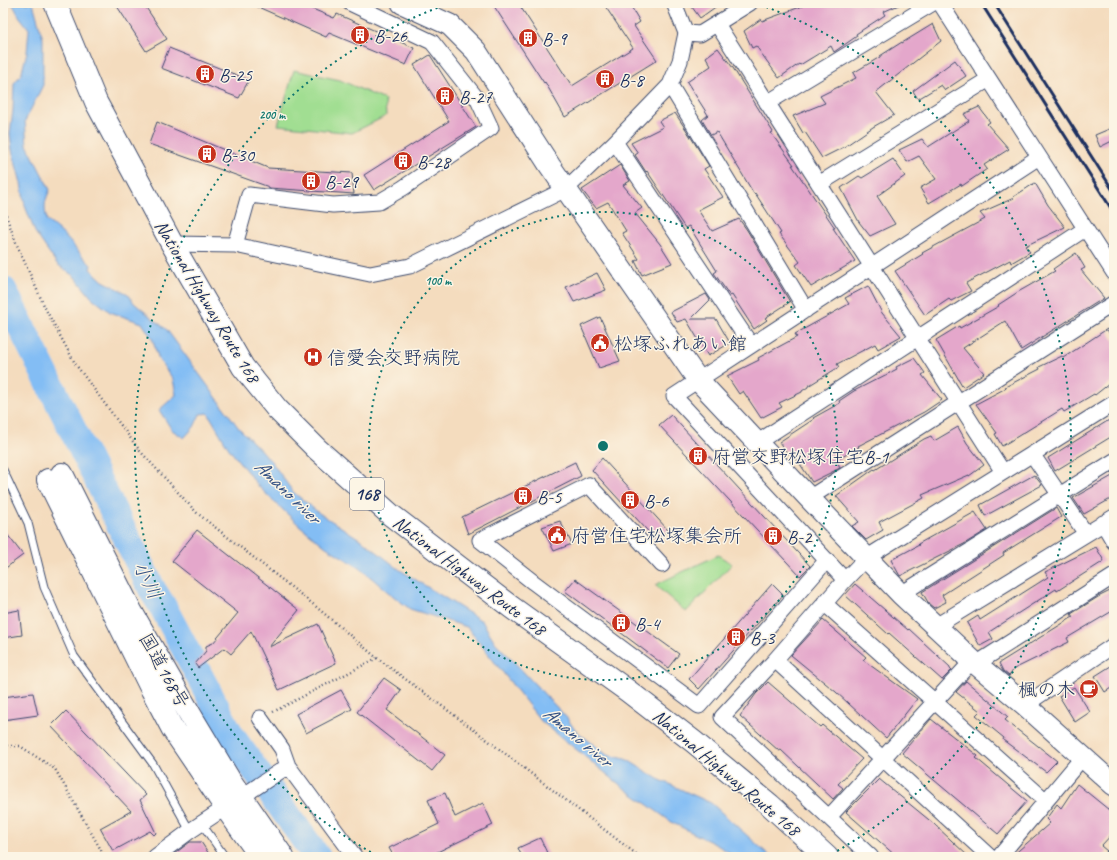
<svg xmlns="http://www.w3.org/2000/svg" width="1117" height="860" viewBox="0 0 1117 860" font-family="Caveat,'Klee One',sans-serif">
<rect width="100%" height="100%" fill="#fcf5e5"/>
<filter id="ink" filterUnits="userSpaceOnUse"><feTurbulence type="fractalNoise" baseFrequency=".025" numOctaves="2"/><feDisplacementMap in="SourceGraphic" scale="8" xChannelSelector="R" yChannelSelector="G"/><feConvolveMatrix kernelMatrix="1 2 1 2 8 2 1 2 1" color-interpolation-filters="sRGB"/></filter>
<filter id="wash" filterUnits="userSpaceOnUse"><feTurbulence type="fractalNoise" baseFrequency=".012" numOctaves="4" result="noise"/><feDisplacementMap in="SourceGraphic" scale="16" xChannelSelector="R" yChannelSelector="G"/><feGaussianBlur stdDeviation="0.9" result="paint"/><feColorMatrix in="noise" values="0 0 0 0 0 0 0 0 0 0 0 0 0 0 0 0 0 1.4 0 .05"/><feComposite in="paint" operator="in"/></filter>
<g filter="url(#wash)">
<rect width="100%" height="100%" fill="#f4dcbe"/>
<path fill="#a1de92" stroke="#5e8678" d="M294,70L340,80L385,100L386,116L352,133L278,125Z
M718,555L732,564L686,612L655,585Z"/>
<path fill="#83bdf4" stroke="#4f76a9" d="M12,3H33L43,39V85L25,121L27,145L50,190C44,202 44,207 47,221C65,233 76,250 91,265L90,269L103,281L128,294L134,303L167,330L238,427L271,461L293,492L319,513L363,541L400,570L482,621L495,642L567,718L575,730L607,755L626,759L658,779L711,803L771,857H736L717,845L673,823L624,788L541,721L467,627L410,609L388,592L360,568L326,547L299,525L260,488L229,449L208,413L200,414L194,427L184,438L172,430L159,410L176,395L173,379L159,360L152,338L142,323L110,312L91,297L75,277L57,264L35,232L25,206L21,183L12,150L10,134L13,110L14,83L21,75L27,52L29,29L19,16Z"/>
<g fill="none" stroke-linecap="round" stroke-linejoin="round">
<path stroke="#83bdf4" stroke-width="28" d="M3,290L153,591L163,607L231,736L317,857"/>
</g>
<g id="blocks">
<path fill="#e4a7cb" d="M115,3H143L167,39L146,51Z
M249,3H298L334,18L337,14L414,48L406,65L329,33L326,37Z
M492,3H518L572,86L633,48L603,3H629L640,22L634,26L657,60L565,117L545,82L544,83Z
M689,3H721L700,18Z
M811,3H903L883,12L885,15L856,34L857,36L834,52L831,46L800,65L799,64L779,78L756,46L752,48L744,31L761,19L762,21Z
M933,24L941,41L876,92L894,115L873,127L844,147L822,158L805,132L803,133L793,116L825,103L820,96L856,78L853,73L880,57V56L902,42V43Z
M169,48L249,80L239,98L161,68Z
M718,48L733,68L773,132L771,133L794,165H792L835,228H833L855,261L811,287L796,265L800,262L779,234L781,233L755,193L754,194L717,132L711,135L702,120L708,115L687,82L711,66L706,57Z
M430,55L476,127L374,190L364,175L449,121L414,65Z
M955,60L966,76L945,90L941,85L918,99L913,91Z
M979,107L990,122L987,124L1009,149L984,165L987,169L962,186L961,184L929,203L920,188L936,179L919,156L907,162L899,150L922,139L928,147L969,121L964,114Z
M675,113L687,131L709,166L704,169L723,197L698,210L712,231L739,219L747,230L790,302L765,318L767,320L754,329L732,295L730,296L714,273L717,271L689,226L685,228L647,171L646,172L635,155L638,153L631,143L663,127L659,121Z
M157,122L268,168L352,173L354,194L269,188V187L149,144Z
M1114,127V140L1100,147L1095,135Z
M893,159L905,176L877,196L895,224L870,236L859,222L841,188L859,176L862,178Z
M620,165L630,181L623,185L642,208L635,213L660,244L672,263L642,275L635,261L639,259L622,233L626,231L608,202L596,208L582,190Z
M1035,183L1048,205L1065,227L1025,246L1030,252L1011,263L1010,260L966,283L971,291L951,301L949,299L925,315L895,271L923,254L922,253L985,219L980,213L1014,198L1013,197Z
M1076,253L1085,268L1081,270L1104,298L1021,350L1005,321L963,348L984,373L963,387L936,340L959,326L960,328L999,306L998,305L1018,292L1055,271L1053,269Z
M597,273L606,290L574,302L566,287Z
M868,286L882,313L901,336L878,349L875,344L837,364L839,367L808,386V387L802,391V392L779,403L782,407L761,418L743,391L739,394L727,376L759,360L758,358L797,337L795,334L849,304L845,298Z
M706,294L710,300L691,319H716L730,343L708,356L686,319L677,322L671,312Z
M600,317L620,361L599,368L581,326Z
M1107,329L1114,341V380L1095,395L1094,394L1064,412L1062,409L1002,446L995,434L997,433L976,404L1006,388L1005,387L1040,369L1039,367L1062,356L1063,358Z
M914,358L925,373L922,375L942,400L924,412L858,446L859,447L837,460L840,468L812,482L792,452L788,454L779,442L814,419L813,418L840,403L839,401L854,391L897,369L896,367Z
M671,415L810,566L800,576L659,425Z
M1114,417V435L1055,471L1048,458Z
M958,427L967,443L984,465L969,476V475L922,495L924,498L879,522L883,530L866,540L852,526L859,522L836,496L874,469L875,470L924,439L931,436L934,441Z
M602,458L668,530L656,540L592,470Z
M575,462L581,476L468,534L462,517Z
M1034,475L1042,485L985,516L980,505Z
M1114,475V497L1084,514L1073,498Z
M1056,508L1061,517L1003,553L1004,555L942,595L946,602L934,608L929,604L922,592Z
M975,512L987,530L964,544L900,576L891,560L919,545L918,544Z
M560,521L572,544L554,551L542,527Z
M3,529L23,555L3,570Z
M197,530L299,610L269,647L318,624L336,663L279,690L251,631L231,654L224,648L198,668L195,664L206,651V646L213,643L238,613L172,561Z
M1096,547L1104,561L1057,591L1056,589L989,632L993,639L980,646L967,623L978,616L980,620L1048,577L1045,572Z
M575,579L679,654L668,668L565,591Z
M772,584L783,595L699,689L689,679Z
M855,584L908,630L909,629L950,667V668L952,670L942,680L889,633L888,634L845,595Z
M1114,589V610L1067,638L1069,642L1014,669L1009,676L1003,671L999,663L1073,617L1071,614L1098,597Z
M19,610L22,635L3,638V613Z
M823,620L866,657L863,660L917,699L886,738L836,692L791,655Z
M1114,664V686L1105,692L1095,676Z
M384,678L401,690L387,710L445,755L432,771L357,712Z
M966,681L1008,717L1005,720L1057,761L1046,772L1003,740L1004,738L976,715L980,711L956,692Z
M768,682L820,727L822,725L862,759L838,784L843,788L833,799L781,750L779,751L740,716L756,694Z
M1074,687L1090,712L1075,722L1059,696Z
M341,690L352,709L306,733L296,714Z
M33,693L38,715L3,720V697Z
M66,711L146,795L140,800L156,833L154,835L150,831L113,851L100,828L131,811L51,726Z
M931,719L978,756L976,758L1027,801L998,834L902,753Z
M879,779L934,824L969,857H897L846,812Z
M1077,784L1114,814V832L1101,846L1107,851L1104,857H1011L1050,823L1046,819L1057,804L1061,808Z
M445,793L455,817L483,803L493,825L427,857H394L389,848L439,824L428,800Z
M540,838L549,857H522L518,848Z
M190,842H201L211,857H170Z"/>
</g>
</g>
<g filter="url(#ink)">
<use href="#blocks" fill-opacity="0" stroke="#3c496c" stroke-width="1"/>
<g fill="none" stroke-linecap="round" stroke-linejoin="round">
<g stroke="#3c496c" stroke-width="9">
<path id="lane" d="M3,470L28,523L44,587L74,656L153,764L190,831
M202,824L225,857"/>
</g>
<g stroke="#3c496c" stroke-width="17">
<path id="street" d="M940,3L1114,273
M717,24L1003,472
M686,33L700,34L750,3
M670,85L806,310
M767,103L933,3
M615,142L751,345
M819,184L989,79
M172,244L235,245L370,274L410,266L566,189L615,142L670,85L680,61L686,33L674,3
M235,245L249,195L333,205L379,202L403,188L491,128L478,100L432,42L350,3
M758,442L1085,229
M1032,454L1086,534
M809,498L1114,303
M1103,523L1114,542
M662,565L589,485L480,540L533,582L699,706L827,560
M845,580L674,396L1039,157
M901,594L1114,461
M824,603L1046,801
M936,626L1114,517
M775,660L990,857
M976,664L1114,576
M1025,705L1114,645
M260,718L282,749L288,766L355,857
M829,817L973,660
M155,857L190,831L288,766
M871,857L722,717L775,660L845,580L866,558L1114,403
M999,857L1082,758
M1113,857L1114,856"/>
</g>
<g stroke="#3c496c" stroke-width="23">
<path id="secondary" d="M402,3L450,25L476,51L550,166L698,380L809,498L901,594L976,664L1025,705L1114,785"/>
</g>
<g stroke="#3c496c" stroke-width="24">
<path id="highway" d="M55,3L96,102L172,244L243,367L277,409L317,449L391,515L511,607L628,691L694,742L770,805L827,857
M62,474L131,611L191,716L229,779L283,857
M48,480L152,690L172,728L226,808L261,857"/>
</g>
<path stroke="#3c496c" stroke-width="2.5" stroke-dasharray="1 3" stroke-linecap="butt" d="M3,208L17,245L46,310L76,365L140,451L197,513L314,605L377,658L477,732L640,857
M273,712L377,658
M3,746H20L55,769L105,857"/>
<use href="#lane" stroke="#fff" stroke-width="7"/>
<use href="#street" stroke="#fff" stroke-width="15"/>
<use href="#secondary" stroke="#fff" stroke-width="21"/>
<use href="#highway" stroke="#fff" stroke-width="22"/>
<path stroke="#1b2f5e" stroke-width="3" d="M981,3L1114,213
M994,3L1114,192"/>
</g>
</g>
<g fill="none" stroke="#0f766e" stroke-width="2" stroke-dasharray="2 4">
<circle cx="603" cy="446" r="234"/>
<path d="M376 855A468 468 0 0 1 451 3M755 3A468 468 0 0 1 830 855"/>
</g>
<defs>
<g id="building-disc" transform="scale(1)"><circle r="9.5" fill="#c8321e" stroke="#fcf5e5"/><path d="M-4-6H4V6H1V3H-1V6H-4ZM-2.5-4.3h1.7v1.8h-1.7ZM.8-4.3h1.7v1.8H.8ZM-2.5-1h1.7V.8h-1.7ZM.8-1h1.7V.8H.8Z" fill="#fff"/></g>
<g id="civic-disc" transform="scale(1)"><circle r="9.5" fill="#c8321e" stroke="#fcf5e5"/><path d="M-.6-6.5H3V-4.5H.6V-3L4-1V1h2V6H-6V1h2V-1L-.6-3ZM-1.2 2.5V6h2.4V2.5Z" fill="#fff"/></g>
<g id="hospital-disc" transform="scale(1)"><circle r="9.5" fill="#c8321e" stroke="#fcf5e5"/><path d="M-5-5h3v3.5h4V-5h3V5h-3V1.5h-4V5h-3Z" fill="#fff"/></g>
<g id="cafe-disc" transform="scale(1)"><circle r="9.5" fill="#c8321e" stroke="#fcf5e5"/><path d="M-5.5-4.5H6V0H3Q3 3.5 0 3.5H-2.5Q-5.5 3.5-5.5 0ZM3-3.2v2h1.7v-2ZM-6 4.5H4V6H-6Z" fill="#fff"/></g>
</defs>
<g fill-rule="evenodd">
<use href="#building-disc" x="360" y="35"/>
<use href="#building-disc" x="528" y="38"/>
<use href="#building-disc" x="205" y="74"/>
<use href="#building-disc" x="605" y="79"/>
<use href="#building-disc" x="445" y="96"/>
<use href="#building-disc" x="207" y="154"/>
<use href="#building-disc" x="403" y="161"/>
<use href="#building-disc" x="311" y="181"/>
<use href="#civic-disc" x="600" y="343"/>
<use href="#hospital-disc" x="313" y="357"/>
<use href="#building-disc" x="698" y="456"/>
<use href="#building-disc" x="523" y="496"/>
<use href="#building-disc" x="630" y="500"/>
<use href="#civic-disc" x="557" y="535"/>
<use href="#building-disc" x="773" y="536"/>
<use href="#building-disc" x="621" y="623"/>
<use href="#building-disc" x="736" y="637"/>
<use href="#cafe-disc" x="1089" y="689"/>
</g>
<g text-anchor="middle" stroke-width="3" stroke-linejoin="round" paint-order="stroke">
<rect fill="#fcf5e5" stroke="#5e6a86" stroke-width="1" x="350" y="478" width="34" height="32" rx="3"/>
<g font-size="18" font-weight="bold" fill="#1b2f5e">
<text x="367" y="500">168</text>
</g>
<g font-size="19" fill="#1b2f5e" stroke="#fcf5e5" text-anchor="start">
<text x="374" y="42">B-26</text>
<text x="542" y="45">B-9</text>
<text x="219" y="81">B-25</text>
<text x="619" y="86">B-8</text>
<text x="459" y="103">B-27</text>
<text x="221" y="161">B-30</text>
<text x="417" y="168">B-28</text>
<text x="325" y="188">B-29</text>
<text x="614" y="350">松塚ふれあい館</text>
<text x="327" y="364">信愛会交野病院</text>
<text x="712" y="463">府営交野松塚住宅B-1</text>
<text x="537" y="503">B-5</text>
<text x="644" y="507">B-6</text>
<text x="571" y="542">府営住宅松塚集会所</text>
<text x="787" y="543">B-2</text>
<text x="635" y="630">B-4</text>
<text x="750" y="644">B-3</text>
<text x="1075" y="696" text-anchor="end">楓の木</text>
</g>
<g font-size="19" fill="#1b2f5e" stroke="#fcf5e5">
<text transform="translate(208 301) rotate(59)" y="7">National Highway Route 168</text>
<text transform="translate(470 575) rotate(37)" y="7">National Highway Route 168</text>
<text transform="translate(165 670) rotate(61)" y="7">国道168号</text>
<text transform="translate(727 772) rotate(40)" y="7">National Highway Route 168</text>
</g>
<g font-size="20" font-style="italic" fill="#355284" stroke="#fcf5e5">
<text transform="translate(288 491) rotate(44)" y="7">Amano river</text>
<text transform="translate(148 580) rotate(63)" y="7">小川</text>
<text transform="translate(578 736) rotate(40)" y="7">Amano river</text>
</g>
</g>
<circle cx="603" cy="446" r="6" fill="#0f766e" stroke="#fcf5e5" stroke-width="2"/>
<g font-size="12" text-anchor="middle" font-weight="bold" fill="#0f766e" stroke="#fcf5e5" stroke-width="3" stroke-linejoin="round" paint-order="stroke">
<text x="272" y="119">200 m</text>
<text x="438" y="285">100 m</text>
</g>
<rect width="1117" height="860" fill="none" stroke="#fcf5e5" stroke-width="16"/>
</svg>
